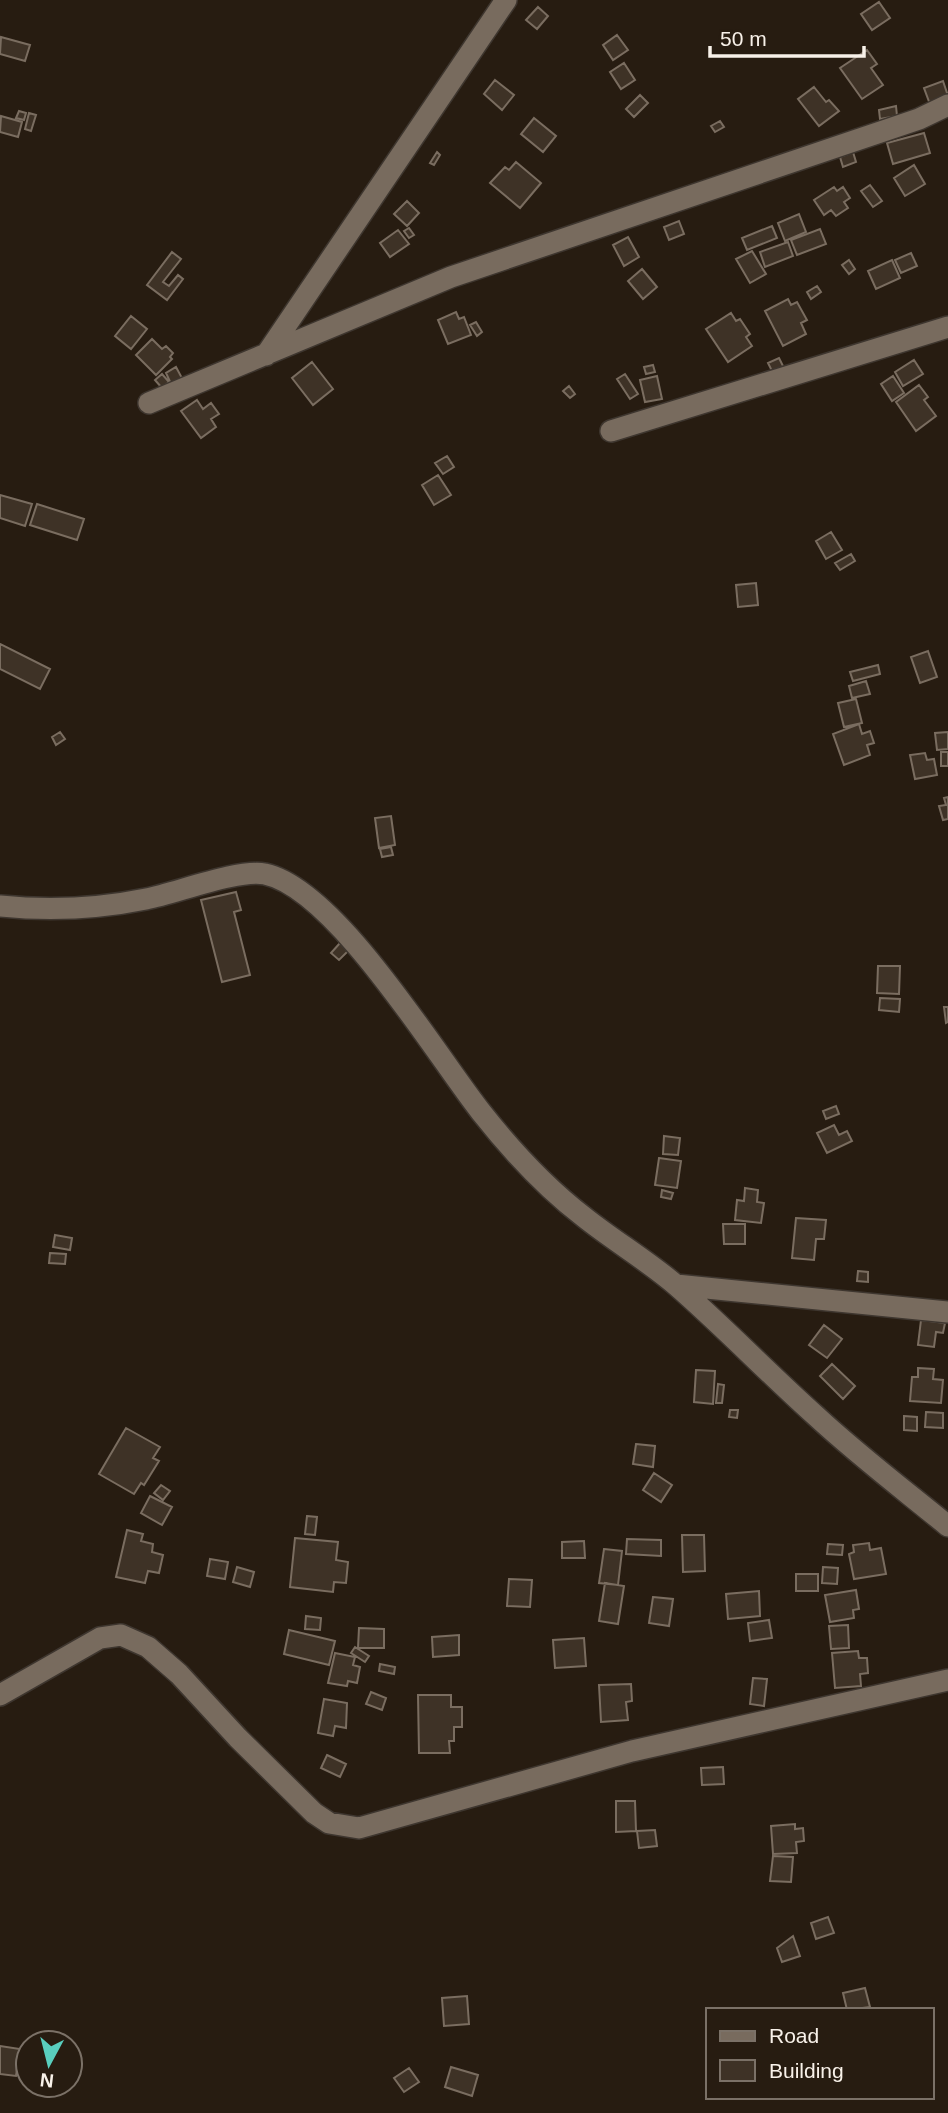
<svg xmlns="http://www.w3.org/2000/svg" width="948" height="2113" viewBox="0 0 948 2113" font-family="Helvetica,sans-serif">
<rect width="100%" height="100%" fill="#271c11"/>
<path fill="#3e3226" stroke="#7a6d60" stroke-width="2" d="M879,2L890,18L872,30L861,14Z
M538,7L548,16L537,29L526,20Z
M617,35L628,50L613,60L603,45Z
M1,37L30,45L25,61L0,54Z
M867,50L877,64L871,68L883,85L862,99L840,68Z
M624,63L635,80L621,89L610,72Z
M495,80L514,95L502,110L484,94Z
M943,81L948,96L931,107L924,88Z
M814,87L826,102L829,100L839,111L819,126L798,99Z
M640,95L648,103L634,117L626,109Z
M896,106L897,116L880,119L879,110Z
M19,111L26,113L24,120L16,118Z
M29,113L36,115L31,131L25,129Z
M1,116L22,122L18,137L0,132Z
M534,118L556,136L543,152L521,134Z
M720,121L724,127L715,132L711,126Z
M924,133L930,153L893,164L887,143Z
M437,152L440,155L434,165L430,163Z
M853,152L856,162L843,167L840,157Z
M516,162L541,183L520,208L490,183L505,167L509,170Z
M914,165L925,184L905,196L894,178Z
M870,185L882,201L873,207L861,191Z
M834,187L837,191L843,187L850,198L844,202L848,208L836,216L831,210L824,215L814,200Z
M407,201L419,213L407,226L394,214Z
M799,214L806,232L785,241L778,223Z
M679,221L684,234L669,240L664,227Z
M772,226L777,238L747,250L742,238Z
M409,228L414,235L409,238L404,231Z
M820,229L826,244L797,255L791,240Z
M398,230L409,244L390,257L380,243Z
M628,237L639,257L624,266L613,245Z
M788,242L793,256L765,267L760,252Z
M752,251L766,274L750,283L736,259Z
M172,252L181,259L163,282L169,286L178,275L183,279L167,300L147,285Z
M911,253L917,266L901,273L895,260Z
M849,260L855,269L849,274L842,265Z
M892,260L900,278L876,289L868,271Z
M642,269L657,287L643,299L628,281Z
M817,286L821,292L811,299L807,292Z
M788,299L791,305L797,302L807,320L801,323L806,334L783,346L765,311Z
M456,312L459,319L464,317L471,335L448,344L438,320Z
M731,313L736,321L740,319L750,334L746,337L752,346L728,362L706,329Z
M131,316L147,329L131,349L115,336Z
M476,322L482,332L477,336L470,325Z
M152,339L162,349L166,346L173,353L170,357L172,359L156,375L136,355Z
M779,358L784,368L773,373L768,363Z
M914,360L923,374L903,386L895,372Z
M312,362L333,389L313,405L292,378Z
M653,365L655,372L646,374L644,367Z
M176,367L183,380L172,386L166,373Z
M162,374L169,382L162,388L155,380Z
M625,374L638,394L630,399L617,379Z
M657,376L662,399L645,402L640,380Z
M893,376L904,393L892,401L881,384Z
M919,385L928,397L924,400L936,416L916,431L896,402Z
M569,386L575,394L570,398L563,391Z
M197,400L203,409L211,403L219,414L211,419L216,427L201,438L181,411Z
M447,456L454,467L443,474L435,463Z
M438,475L451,495L434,505L422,485Z
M0,495L32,504L25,526L0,518Z
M37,504L84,519L77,540L30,525Z
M831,532L842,550L826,559L816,541Z
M851,554L855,561L840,570L835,563Z
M756,583L758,605L738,607L736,585Z
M0,644L50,669L40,689L0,669Z
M928,651L937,677L920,683L911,657Z
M878,665L880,674L853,681L850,672Z
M866,681L870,694L852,698L849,686Z
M856,699L862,723L844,727L838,703Z
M859,724L862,734L870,731L874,743L867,745L870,755L844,765L833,734Z
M60,732L65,739L56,745L52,737Z
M948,732V749L937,750L935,733Z
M941,752H948V766H941Z
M925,753L927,760L934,759L937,775L915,779L910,755Z
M948,797V819L943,820L939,806L946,805L944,798Z
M391,816L395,845L379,848L375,818Z
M391,847L393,855L382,857L380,849Z
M236,892L241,910L234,912L250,975L222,982L201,900Z
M340,943L348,951L339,960L331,953Z
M878,966H900L899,994L877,993Z
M880,998L900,999L899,1012L879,1010Z
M944,1007H948V1022L946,1023Z
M836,1106L839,1114L826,1119L823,1111Z
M834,1125L839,1135L847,1131L852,1141L827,1153L817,1133Z
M664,1136L680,1138L678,1155L663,1154Z
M659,1158L681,1161L677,1188L655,1185Z
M745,1188L758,1190L757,1202L764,1203L761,1223L735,1220L737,1200L744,1201Z
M662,1190L673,1193L671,1199L661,1197Z
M796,1218L826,1220L824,1239H816L814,1260L792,1258Z
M723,1224H745V1244H724Z
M55,1235L72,1238L70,1250L53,1247Z
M50,1253L66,1254L65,1264L49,1263Z
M858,1271L868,1272V1282L857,1281Z
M921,1320L945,1323L943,1333L936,1332L934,1347L918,1345Z
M824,1325L842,1339L827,1358L809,1345Z
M832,1364L855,1386L843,1399L820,1376Z
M918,1368L934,1369L933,1379L943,1380L941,1403L910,1401L912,1377H918Z
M696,1370L715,1371L713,1404L694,1402Z
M718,1384L724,1385L722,1403H716Z
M730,1410H738L737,1418L729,1417Z
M926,1412L943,1413V1428L925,1427Z
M904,1416L917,1417V1431L904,1430Z
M126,1428L160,1447L153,1458L159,1461L144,1485L141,1483L134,1494L99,1474Z
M636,1444L655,1446L653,1467L633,1464Z
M654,1473L672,1485L661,1502L643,1490Z
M161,1485L170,1491L163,1500L154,1493Z
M150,1496L172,1507L162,1525L141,1513Z
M307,1516L317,1517L315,1535L305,1534Z
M127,1530L143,1534L141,1541L153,1544L152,1552L163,1555L159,1573L148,1571L145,1583L116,1577Z
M682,1535H704L705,1571L683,1572Z
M295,1538L338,1542L336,1560L348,1562L346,1583L334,1582L333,1592L290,1587Z
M627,1539L661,1540V1556L626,1554Z
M584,1541L585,1558H562V1542Z
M869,1543L870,1550L881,1548L886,1574L854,1579L849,1554L854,1552L853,1545Z
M828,1544L843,1545L842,1555L827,1554Z
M604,1549L622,1551L618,1585L599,1583Z
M210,1559L228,1562L225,1579L207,1576Z
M237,1567L254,1572L250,1587L233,1582Z
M823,1567L838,1568L837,1584L822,1583Z
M796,1574H818V1591H796Z
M509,1579L532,1580L530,1607L507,1606Z
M605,1583L624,1586L618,1624L599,1621Z
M856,1590L859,1609L853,1610L854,1618L830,1622L825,1595Z
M759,1591L760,1616L728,1619L726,1594Z
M653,1597L673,1599L669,1626L649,1623Z
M306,1616L321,1618L320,1630L305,1629Z
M769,1620L772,1638L750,1641L748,1623Z
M848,1625L849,1648L831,1649L829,1626Z
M359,1628L384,1629V1648H358Z
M289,1630L335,1641L329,1665L284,1654Z
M459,1635V1655L433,1657L432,1637Z
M584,1638L586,1666L555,1668L553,1640Z
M355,1647L369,1656L365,1662L351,1653Z
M858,1651L859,1658H867L868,1673L860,1674L861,1686L835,1688L832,1653Z
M335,1653L355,1657L353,1665L360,1667L357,1683L348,1681L347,1686L328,1683Z
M380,1664L395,1667L394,1674L379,1671Z
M753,1678L767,1679L764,1706L750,1704Z
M631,1684L632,1701L626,1702L628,1720L601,1722L599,1685Z
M371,1692L386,1698L382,1710L366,1704Z
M418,1695H451V1707H462V1727H454V1741H449L450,1753H419Z
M324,1699L347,1703L346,1728L335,1726L333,1736L318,1733Z
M327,1755L346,1764L340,1777L321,1768Z
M723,1767L724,1784L702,1785L701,1768Z
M616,1801H635L636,1831L616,1832Z
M795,1824V1829L803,1828L804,1841L796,1842L797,1853L773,1854L771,1826Z
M655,1830L657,1846L639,1848L637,1831Z
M773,1856L793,1857L791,1882L770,1881Z
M828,1917L834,1933L816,1939L811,1923Z
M793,1936L800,1956L782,1962L777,1948Z
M865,1988L870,2007L847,2010L843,1993Z
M467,1996L469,2024L444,2026L442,1998Z
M0,2046L20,2049L16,2076L0,2074Z
M451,2067L478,2075L472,2096L445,2087Z
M409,2068L419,2082L404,2092L394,2078Z"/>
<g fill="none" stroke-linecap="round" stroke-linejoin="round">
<g stroke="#3e362f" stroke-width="24">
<path id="minor" d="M266,355L506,0
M149,403L451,277L919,119L948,105
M611,431L948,327
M0,906C50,911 97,909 146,899C177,893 237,869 265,874C336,889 436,1055 481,1112C511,1150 545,1187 584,1217C614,1241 648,1261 677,1286C725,1328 769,1374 816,1416C858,1455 904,1490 948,1526
M676,1285L948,1312
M0,1695L100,1638L121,1635L148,1647L179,1674L238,1738L314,1813L329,1823L359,1828L632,1751L948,1680"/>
</g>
<use href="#minor" stroke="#786b5e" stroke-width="21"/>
</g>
<rect x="706" y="2008" width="228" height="91" fill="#271c11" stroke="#7b7167" stroke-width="2"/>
<rect x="720" y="2031" width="35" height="10" fill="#786b5e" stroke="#7b7167" stroke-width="2"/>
<text x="769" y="2043" font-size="21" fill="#f8f1e9">Road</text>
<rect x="720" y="2060" width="35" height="21" fill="#3e3226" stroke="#7b7167" stroke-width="2"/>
<text x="769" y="2078" font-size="21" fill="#f8f1e9">Building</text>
<g transform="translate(49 2064) rotate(187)"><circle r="33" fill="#271c11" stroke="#7b7167" stroke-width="2"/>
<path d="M0-5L12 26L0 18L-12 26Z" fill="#59cebe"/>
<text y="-10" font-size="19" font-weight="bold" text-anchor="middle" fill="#f8f1e9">N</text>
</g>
<path d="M710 46v10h154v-10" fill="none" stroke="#f8f1e9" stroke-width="3.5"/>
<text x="720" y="46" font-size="21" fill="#f8f1e9" stroke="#271c11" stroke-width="5" paint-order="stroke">50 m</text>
</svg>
